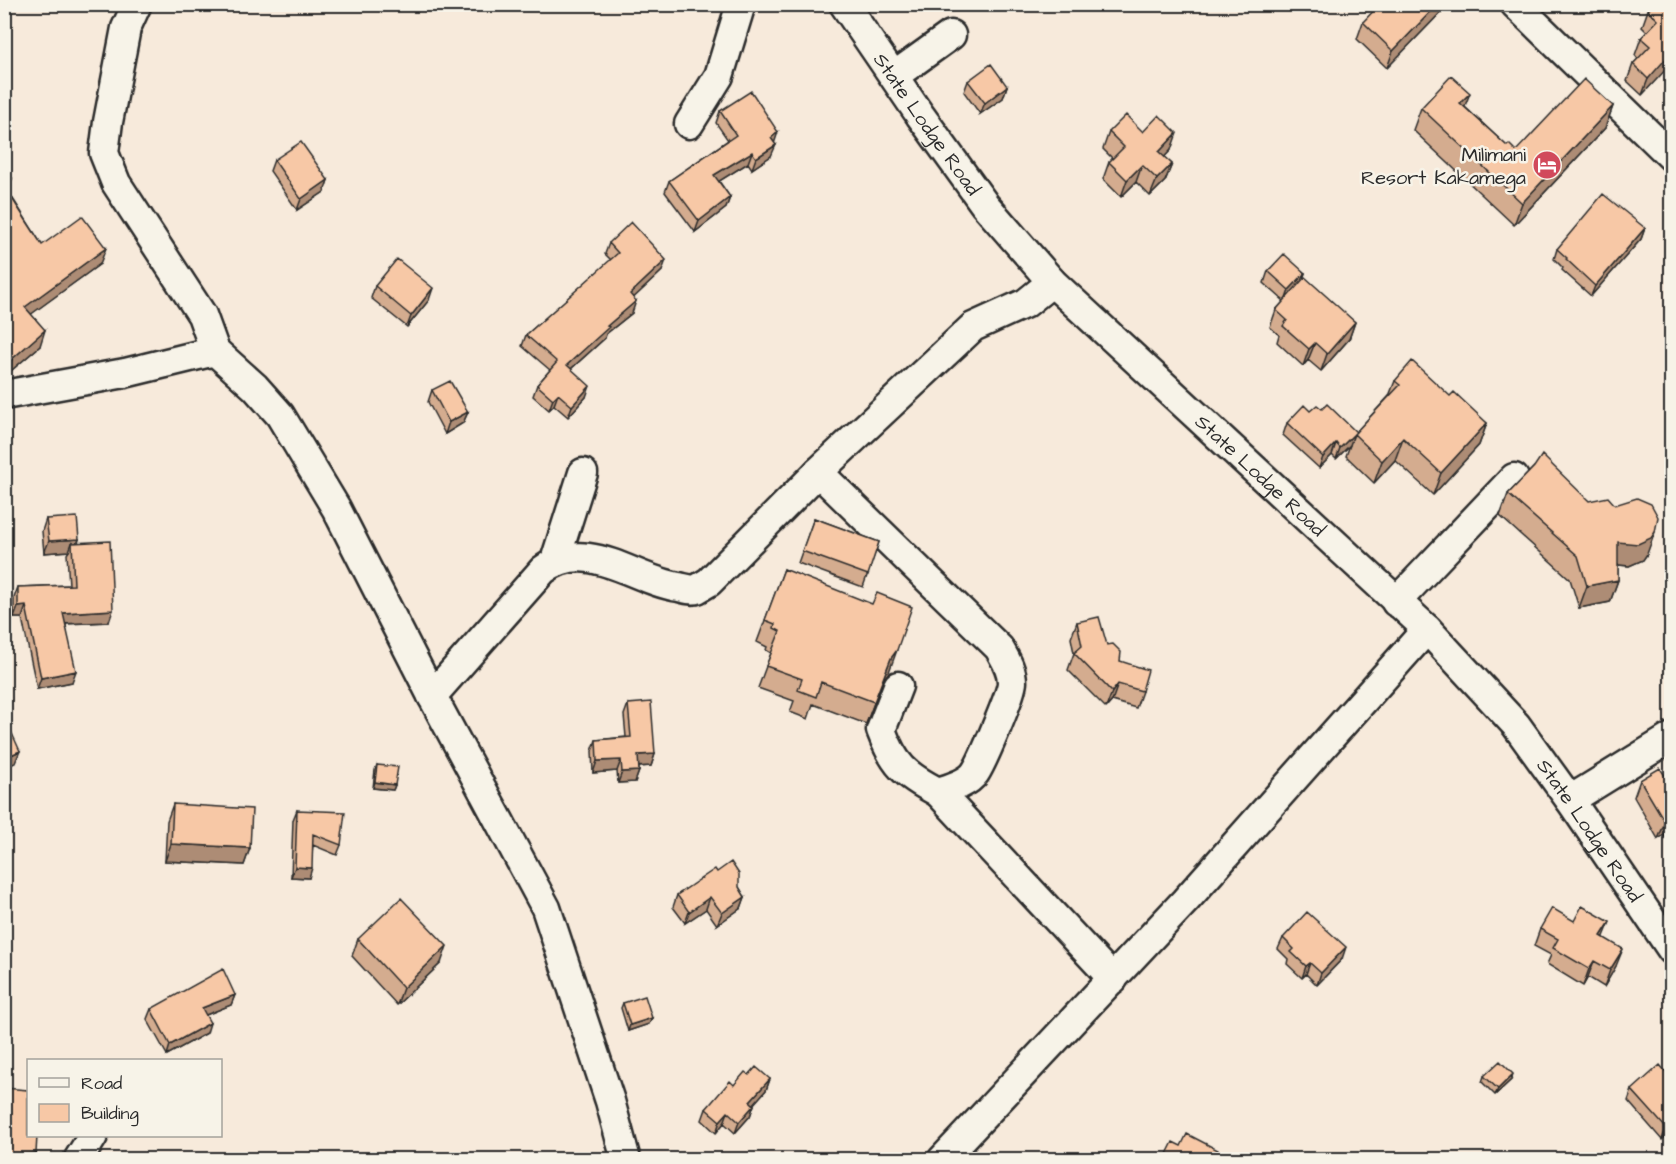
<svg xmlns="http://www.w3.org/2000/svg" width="1676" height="1164" viewBox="0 0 1676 1164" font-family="'Architects Daughter',sans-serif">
<rect width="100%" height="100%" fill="#f7eadb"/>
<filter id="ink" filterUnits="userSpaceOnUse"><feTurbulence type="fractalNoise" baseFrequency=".0167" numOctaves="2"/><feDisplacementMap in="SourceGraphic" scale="12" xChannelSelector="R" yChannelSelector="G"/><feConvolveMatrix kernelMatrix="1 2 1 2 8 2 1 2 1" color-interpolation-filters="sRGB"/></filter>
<g filter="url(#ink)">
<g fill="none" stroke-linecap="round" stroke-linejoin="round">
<g stroke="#2b2b2b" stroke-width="33">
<g id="minor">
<path d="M137,4L126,28L108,122L104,153L116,183L202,315L215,351"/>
<path id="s1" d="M844,4L920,115L985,205L1052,282L1427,629L1516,725L1570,800L1672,950"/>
<path d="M1515,4L1672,157"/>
<path d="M894,76L951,35"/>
<path d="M689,124L719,76L741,4"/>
<path d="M4,395L125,373L215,351L255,387L280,415L336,508L432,696L546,908L610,1101L626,1160"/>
<path d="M818,472L999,648C1005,659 1012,669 1012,682C1012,693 982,763 975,773C967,784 950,788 938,792C905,775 894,765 881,730L898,686"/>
<path d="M555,561L583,473"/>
<path d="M1396,602L1514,478"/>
<path d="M432,696L543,570C588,536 632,580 679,587C684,588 692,591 697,589C701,587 705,584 709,582L818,472L973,327L1026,303L1052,282"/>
<path d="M938,792L1113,979"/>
<path d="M1570,800L1672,737"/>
<path d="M78,1160L93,1136"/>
<path d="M942,1160L1185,901L1427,629"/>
</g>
</g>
<use href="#minor" stroke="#f7f3e8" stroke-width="28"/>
</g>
<path fill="#d4ac8f" stroke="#2b2b2b" stroke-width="1.5" d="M1654,4L1671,63L1642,95L1627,81L1633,64L1638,59L1635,55L1641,38L1647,32L1642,27L1648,10Z
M1444,9L1387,68L1357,39L1363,22Z
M968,81L1007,86L1003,98L980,114L964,92Z
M1613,106L1605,128L1514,225L1413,130L1421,108L1465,107L1507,146L1516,151Z
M720,111L774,143L771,156L752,169L748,163L719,181L730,197L726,208L695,232L665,192L669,181L728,140L716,123Z
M1109,132H1143L1171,150L1164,157L1172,164L1165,181L1150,196L1136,182L1121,197L1103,179L1109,162L1113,159L1103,149Z
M274,160L328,180L324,192L297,210L270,171Z
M4,167L8,191L42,245L100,264L31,314L40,346L6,375L4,373Z
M1645,228L1641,239L1591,296L1562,270L1563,268L1554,259L1557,249Z
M609,243L662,271L633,298L632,313L606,334L605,338L571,369L586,397L568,417L554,405L549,410L533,396L537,385L550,370L522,346L526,335L611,260L605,254Z
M1268,271L1305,273L1302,281L1355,322L1349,339L1321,371L1308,360L1303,366L1277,342L1279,335L1270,327L1276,310L1284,301L1264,283Z
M375,286L429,300L407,327L371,298Z
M1395,381L1450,396L1487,423L1479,445L1433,495L1395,460L1374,483L1346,456L1350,445L1336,459L1332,455L1319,468L1283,435L1287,423L1310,411L1322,409L1356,432L1389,396Z
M432,390L468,412L463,423L445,434L428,402Z
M1534,467L1589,501L1647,554L1643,560L1629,566L1618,565V580L1610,602L1579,608L1570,579L1500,516L1508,494Z
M814,518L879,542L863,587L798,563Z
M46,519L79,539L78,543L109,622L66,624L72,682L37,689L22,618H14V598L18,587L69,585L67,554L69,551L44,553L42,531Z
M784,569L889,672L883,680L866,724L813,704L808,719L790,712L794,701L758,688L771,653L766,650L767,647L757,642Z
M1077,622L1107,645L1120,661L1142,691L1136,708L1112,701L1106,708L1068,670L1074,653L1071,638Z
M628,704L655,754L651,766L639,767V771L635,782L618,783L617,771L593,773L592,751L596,740L626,737L624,715Z
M377,765L395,785L393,790L373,788L375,770Z
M1671,776V847L1664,835L1658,839L1634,797L1640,780L1667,779Z
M173,804L250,848L244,865L165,861L167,821Z
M297,810L341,845L337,855L313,845L309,878L291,877L293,820Z
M717,872L739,887L745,897L741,908L717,925L706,909L685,923L673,907L677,895Z
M1540,929L1604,938L1616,966L1604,987L1588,977L1583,986L1547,964L1551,955L1534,946Z
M1283,938L1342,959L1317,985L1306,974L1302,978L1287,964L1288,959L1278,949Z
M358,939L441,963L397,1005L352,956Z
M235,995L231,1005L206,1015L207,1033L167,1055L147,1019L151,1009Z
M623,1003L652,1018L649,1024L628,1031L621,1008Z
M749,1075L770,1079L766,1090L753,1104L754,1105L750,1116L735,1133L724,1123L716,1133L702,1120L706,1109L734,1085Z
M1484,1076L1511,1080L1495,1095L1482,1082Z
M1632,1090L1671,1131L1662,1140L1628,1101Z"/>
<path fill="#ad8c74" stroke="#2b2b2b" stroke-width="1.5" d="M1438,4H1446L1444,9L1387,68L1393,51Z
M1671,49V64L1642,95L1648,79Z
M1007,86L1003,98L980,114L985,103Z
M1470,93L1461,116L1460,103Z
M1613,106L1605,128L1514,225L1522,203Z
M778,132L774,144L771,138Z
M1177,133L1171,150L1153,169L1159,152Z
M776,145L771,156L752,169L756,158Z
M752,152L748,163L710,187L714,175Z
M1172,164L1165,181L1150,196L1157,179Z
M1142,165L1136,182L1121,197L1127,180Z
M12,179L6,195L4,196V184Z
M328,180L324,192L297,210L301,199Z
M730,197L726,208L695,232L699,221Z
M1645,228L1641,239L1591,296L1595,286Z
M106,248L100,264L19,323L25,307Z
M666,260L662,271L626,305L630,294Z
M1305,273L1301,285L1285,302L1289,290Z
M433,288L429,300L407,327L411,316Z
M636,301L632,313L606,334L605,338L563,376L567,365L607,326Z
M1355,322L1349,339L1321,371L1327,354Z
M45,330L40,346L6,375L12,359Z
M1315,343L1308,360L1303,366L1309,349Z
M590,386L586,397L568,417L572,406Z
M558,394L554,405L549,410L553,399Z
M468,412L463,423L445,434L449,422Z
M1487,423L1479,445L1433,495L1441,473Z
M1354,434L1350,445L1336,459L1340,448Z
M1403,438L1395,460L1374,483L1382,461Z
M1336,443L1332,455L1319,468L1323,457Z
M1655,532L1647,554L1643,560L1629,566L1610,564L1618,542Z
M79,539L75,550L72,543L69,551L44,553L49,541Z
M1618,580L1610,602L1579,608L1587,586Z
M26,606L22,618H14L18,607Z
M113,610L109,622L59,624L63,613Z
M897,650L889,672L883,680L866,724L891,658Z
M76,671L72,682L37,689L41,678Z
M1118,684L1112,701L1106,708L1112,692Z
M20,751L15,763L4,768V758Z
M655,754L651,766L634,767L638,755Z
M621,760L617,771L593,773L597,761Z
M639,771L635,782L618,783L622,772Z
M375,782L395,785L393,790L373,788Z
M1671,818L1664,835L1658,839L1665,822Z
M171,844L250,848L244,865L165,861Z
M295,867L312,868L309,878L291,877Z
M710,897L706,909L685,923L689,912Z
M745,897L741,908L717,925L722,913Z
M1610,922L1603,939L1601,936Z
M447,946L441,963L397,1005L403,988Z
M1346,947L1342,959L1317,985L1321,973Z
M1623,949L1616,966L1604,987L1610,970Z
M1594,961L1588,977L1583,986L1589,969Z
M1310,963L1306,974L1302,978L1306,966Z
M235,995L231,1005L198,1018L202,1008Z
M652,1018L649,1024L628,1031L630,1025Z
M210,1023L207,1033L167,1055L170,1045Z
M1513,1074L1511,1080L1495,1095L1498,1089Z
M770,1079L766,1090L746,1113L750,1101Z
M754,1105L750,1116L735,1133L739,1122Z
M728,1112L724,1123L716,1133L720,1121Z
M1671,1123V1131L1662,1140L1666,1128Z
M36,1153L34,1160H4V1156Z"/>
<path fill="#f7c8a6" stroke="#2b2b2b" stroke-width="1.5" d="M1380,4H1438L1393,51L1363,22Z
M1654,4H1671V53L1648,79L1633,64L1650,46L1641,38L1658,20L1648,10Z
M991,64L1007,86L985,103L968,81Z
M1451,76L1470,93L1460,103L1507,146L1509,144L1516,151L1584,79L1613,106L1522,203L1421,108Z
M751,91L778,132L771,138L776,145L756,158L752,152L714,175L730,197L699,221L669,181L736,135L720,111Z
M1126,115L1143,132L1159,115L1177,133L1159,152L1172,164L1157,179L1142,165L1127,180L1109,162L1124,147L1109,132Z
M301,142L328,180L301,199L274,160Z
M4,167L12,179L4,184Z
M4,186L42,245L82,216L106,248L25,307L45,330L12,359L4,351Z
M1603,194L1645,228L1595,286L1566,259L1567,258L1557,249Z
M631,222L666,260L630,294L636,301L607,326L609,327L567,365L590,386L572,406L558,394L553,399L537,385L557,362L526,335L618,253L609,243Z
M1284,254L1305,273L1289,290L1268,271Z
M397,259L433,288L411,316L375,286Z
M1305,277L1355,322L1327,354L1315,343L1309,349L1283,326L1287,320L1276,310Z
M1412,361L1450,396L1454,392L1487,423L1441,473L1403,438L1382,461L1354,434L1400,385L1395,381Z
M450,381L468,412L449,422L432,390Z
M1327,404L1356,432L1340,448L1336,443L1323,457L1287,423L1304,405L1310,411L1317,405L1322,409Z
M1542,455L1589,501L1608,497L1615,505L1637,498L1651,504L1658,517L1655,532L1651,538L1638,544L1618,542V580L1587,586L1578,556L1508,494L1534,467Z
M77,517L79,539L49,541L46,519Z
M814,518L879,542L868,575L802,551Z
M110,541L113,610L63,613L76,671L41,678L26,606L18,607V587L74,585L72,543Z
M784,569L872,604L877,593L912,607L897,650L891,658L874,702L821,682L816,697L798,690L802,679L766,666L780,631L774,628L775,624L765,620Z
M1099,617L1107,645L1113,644L1121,652L1120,661L1148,670L1142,691L1118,684L1112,692L1074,653L1082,646L1077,622Z
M651,702L655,754L638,755L639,771L622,772L621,760L597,761L596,740L631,737L628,704Z
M4,716L20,751L4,758Z
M377,765L398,767L395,785L375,782Z
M1660,768L1667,779L1671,776V820V818L1665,822L1640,780Z
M173,804L252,809L250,848L171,844Z
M297,810L345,812L341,845L313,834L312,868L295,867Z
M731,862L739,874V887L745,897L722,913L710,897L689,912L677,895L715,869L717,872Z
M401,898L447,946L403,988L358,939Z
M1582,906L1610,922L1601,936L1623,949L1610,970L1594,961L1589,969L1553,948L1558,939L1540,929L1552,908L1574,921Z
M1307,912L1346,947L1321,973L1310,963L1306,966L1291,952L1294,949L1283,938Z
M223,969L235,995L202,1008L210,1023L170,1045L151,1009Z
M645,996L652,1018L630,1025L623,1003Z
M1500,1061L1513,1074L1498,1089L1484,1076Z
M1660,1065L1671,1078V1123L1666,1128L1632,1090Z
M756,1067L770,1079L750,1101L754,1105L739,1122L728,1112L720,1121L706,1109L730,1081L734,1085L745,1072L749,1075Z
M4,1088L28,1090V1136H37L36,1153L4,1156Z
M1187,1134L1218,1150L1213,1160H1164L1173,1142L1181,1146Z"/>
</g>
<defs>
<g id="hotel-disc" transform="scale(1.5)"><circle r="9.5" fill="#d1495b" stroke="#f7f3e8"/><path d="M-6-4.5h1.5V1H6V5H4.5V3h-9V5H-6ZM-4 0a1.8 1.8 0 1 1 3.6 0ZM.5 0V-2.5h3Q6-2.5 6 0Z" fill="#fff"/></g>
</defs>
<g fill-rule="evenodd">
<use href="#hotel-disc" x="1547" y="165"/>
</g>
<g text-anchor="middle" stroke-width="5" stroke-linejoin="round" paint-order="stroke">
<g font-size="20" fill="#2b2b2b" stroke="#f7f3e8">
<text dy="7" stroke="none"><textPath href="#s1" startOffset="146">State Lodge Road</textPath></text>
<text dy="7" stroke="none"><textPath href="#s1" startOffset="632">State Lodge Road</textPath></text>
<text dy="7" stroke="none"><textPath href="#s1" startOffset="1118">State Lodge Road</textPath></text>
</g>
<g font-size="20" fill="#2b2b2b" stroke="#f7f3e8" text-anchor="end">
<text x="1526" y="161">Milimani<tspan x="1526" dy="23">Resort Kakamega</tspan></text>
</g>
</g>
<rect width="1676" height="1164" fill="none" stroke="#f7f3e8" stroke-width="24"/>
<rect x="12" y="12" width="1652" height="1140" fill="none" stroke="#2b2b2b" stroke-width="2" filter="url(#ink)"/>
<rect x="27" y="1059" width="195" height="78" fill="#f7f3e8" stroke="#a5a39c" stroke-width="1.5"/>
<rect x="39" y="1078" width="30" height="9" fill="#f7f3e8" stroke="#a5a39c" stroke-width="1.5"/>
<text x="81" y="1089" font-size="18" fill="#2b2b2b">Road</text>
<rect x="39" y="1104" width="30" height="18" fill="#f7c8a6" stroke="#a5a39c" stroke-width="1.5"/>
<text x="81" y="1119" font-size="18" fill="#2b2b2b">Building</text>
</svg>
